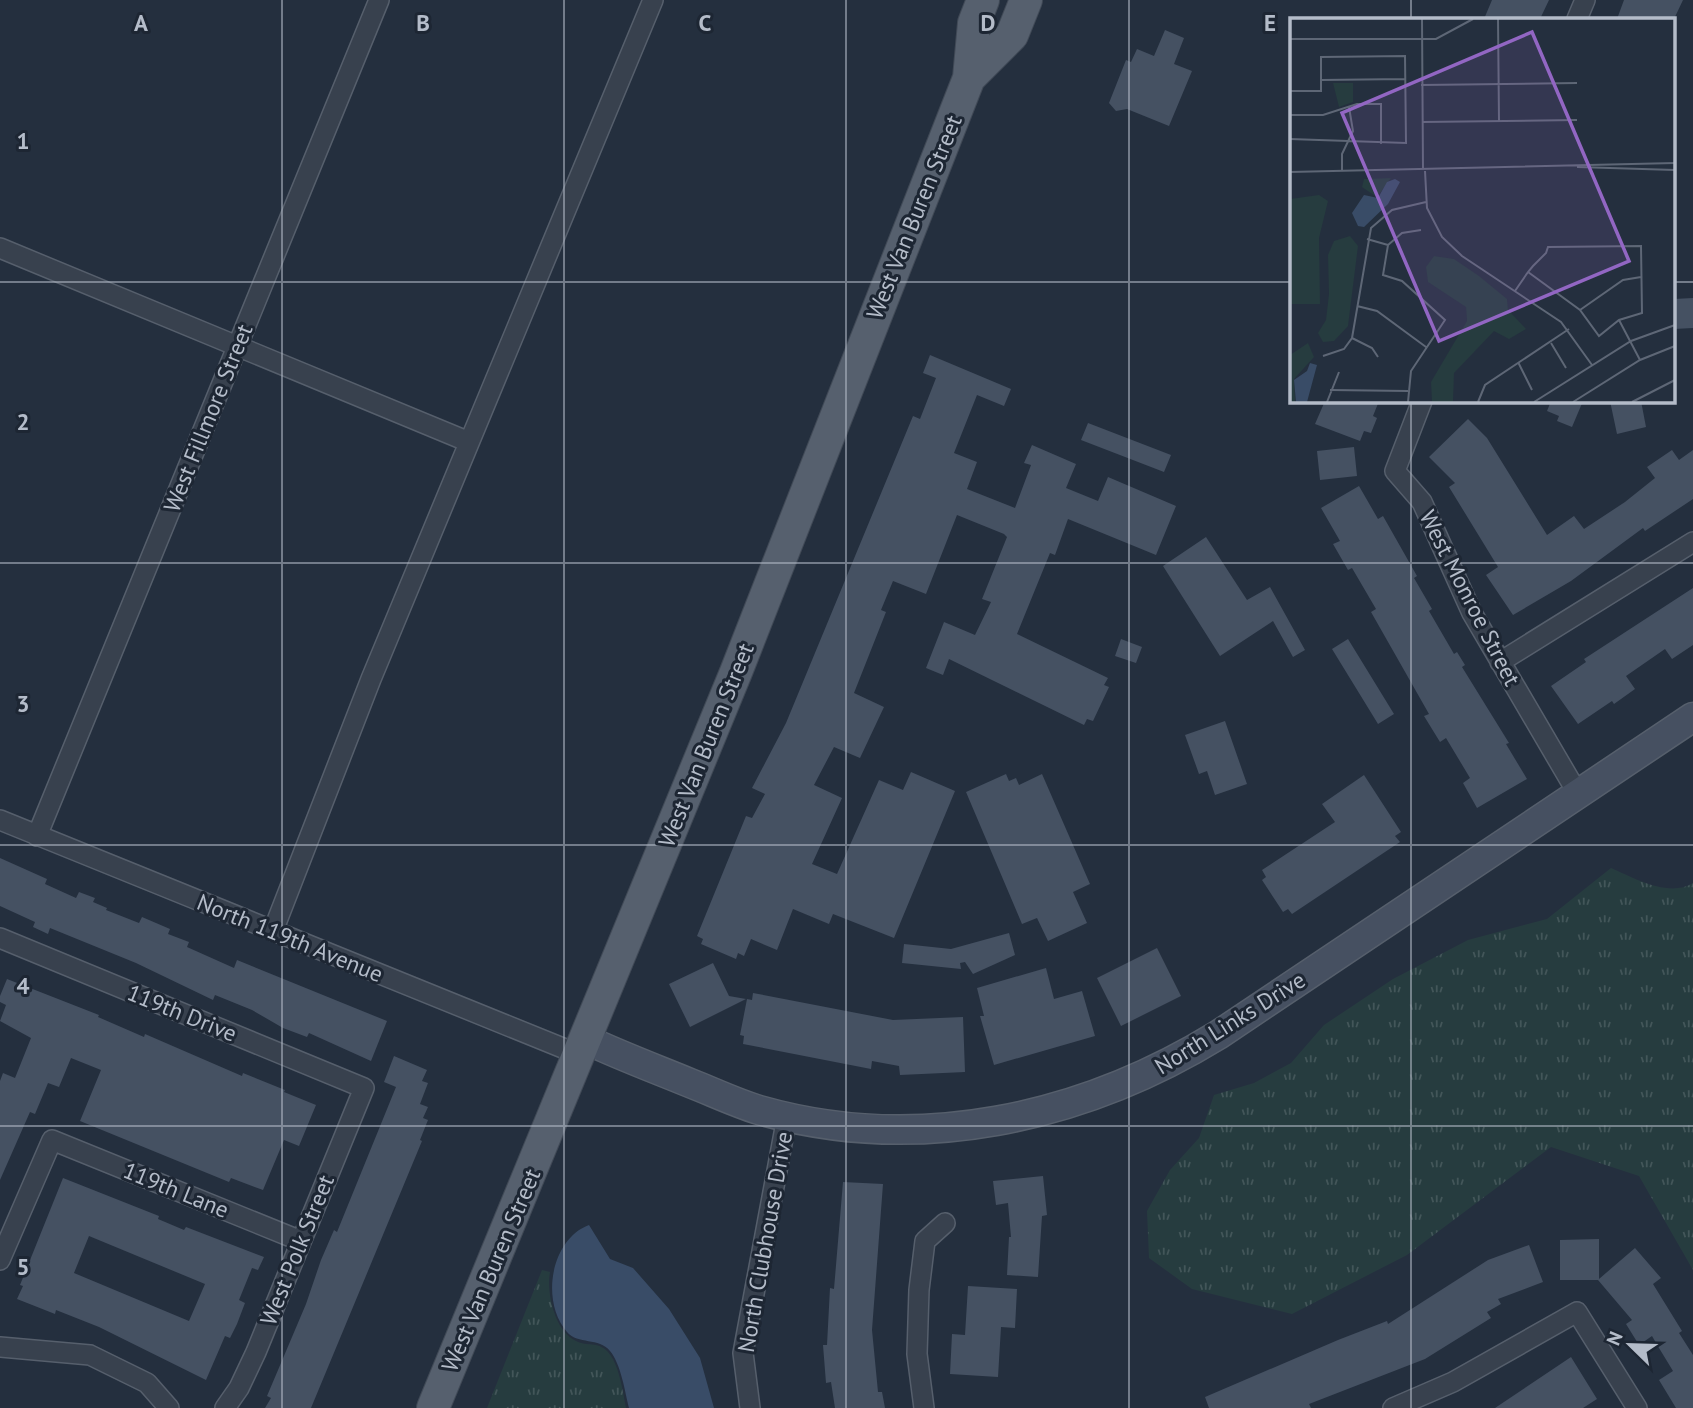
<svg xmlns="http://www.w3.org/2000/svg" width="1693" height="1408" viewBox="0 0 1693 1408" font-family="'PT Sans',sans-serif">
<defs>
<pattern id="grass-tufts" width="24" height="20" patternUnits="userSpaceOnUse" patternTransform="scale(1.75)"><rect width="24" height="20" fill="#263c3f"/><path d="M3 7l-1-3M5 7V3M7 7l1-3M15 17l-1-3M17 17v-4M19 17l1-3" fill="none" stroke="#435659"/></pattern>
</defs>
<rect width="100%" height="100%" fill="#242f3e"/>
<path fill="url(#grass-tufts)" d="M1611,868C1634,878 1669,898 1693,883V1270L1639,1176L1551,1147L1407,1255L1292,1314L1192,1289L1149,1258L1147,1211L1170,1170L1199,1138L1214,1095L1254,1083L1291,1063L1324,1025L1393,979L1468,940L1547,919Z
M542,1270L550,1272C546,1293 555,1332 576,1341C587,1347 597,1341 607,1351C619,1363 623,1392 626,1408H487Z"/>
<path fill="#394c67" d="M589,1225L610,1259L633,1268L669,1309L700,1358L714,1408H629C625,1392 621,1364 610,1351C599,1337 578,1345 567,1332C540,1301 551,1239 589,1225Z"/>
<path fill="#455162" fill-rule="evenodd" d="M1492,0H1549L1540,19H1484Z
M1624,0H1683L1674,19H1617Z
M1165,30L1184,38L1174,64L1192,71L1169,126L1127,109L1116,111L1109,103L1126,60L1131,62L1137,49L1154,56Z
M1693,298V328L1674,329V299Z
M930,355L1011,389L1004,406L977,395L954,453L977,462L967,489L1015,508L1031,465L1024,463L1032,445L1076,464L1066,488L1098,501L1108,477L1176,506L1156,555L1068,519L1055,555L1050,553L1017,634L1108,678L1104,685L1109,687L1093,721L1087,719L1084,725L949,659L943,675L926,668L944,622L975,635L991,602L982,599L1007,537L1004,534L957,515L926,594L893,581L881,610L886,612L854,693L884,707L860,758L834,747L814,785L842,798L812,864L837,874L879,780L903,790L911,772L955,791L894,938L833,914L829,924L793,909L777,950L751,939L744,956L738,953L736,959L701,944L703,939L697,936L746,816L752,818L765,794L752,788L786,723L913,416L920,419L936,378L923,373Z
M1325,401H1379L1373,416L1377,418L1371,433L1364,431L1360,441L1315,424Z
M1551,401H1583L1572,427L1557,421L1559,416L1547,411Z
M1610,401H1641L1646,427L1617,434Z
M1468,419L1487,438L1547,535L1574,516L1584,529L1625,502L1655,478L1647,467L1672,450L1679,460L1693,450V499L1645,531L1643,528L1571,581L1513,615L1486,575L1498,567L1449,487L1455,483L1429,457Z
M1088,423L1171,455L1164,472L1081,440Z
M1354,447L1357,476L1320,480L1317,451Z
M1359,486L1378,519L1383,516L1417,576L1414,578L1432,609L1429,611L1454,654L1457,652L1465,665L1462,667L1509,743L1506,744L1527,779L1477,808L1463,783L1470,778L1446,738L1440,742L1424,716L1429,714L1371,612L1376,609L1352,568L1348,570L1333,544L1340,541L1321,508Z
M1206,537L1247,600L1270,587L1305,650L1293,657L1273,621L1220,656L1163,566Z
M1693,588V645L1672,659L1665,649L1626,676L1635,689L1614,704L1612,701L1578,724L1551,686L1586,662L1584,659Z
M1121,639L1142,647L1136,663L1115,656Z
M1348,639L1394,714L1378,724L1332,649Z
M1225,721L1247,784L1215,795L1207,771L1199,774L1185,735Z
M1006,774L1009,781L1016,778L1019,785L1042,774L1090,884L1073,892L1087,923L1048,941L1037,918L1022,924L966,792Z
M1364,775L1401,832L1395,836L1400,842L1292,914L1288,909L1283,912L1262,880L1266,877L1262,870L1335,822L1322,804Z
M0,858L47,879L45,884L76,898L79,892L95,898L93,902L107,908L106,910L139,923L142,917L170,929L168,934L189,942L187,947L234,968L237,960L387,1021L371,1061L309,1033L307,1037L283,1028L252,1010L215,995L213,1000L136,963L50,928L48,934L33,927L35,922L0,906Z
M1009,933L1015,955L973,974L965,962L960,963L961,969L902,963L904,944L951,949Z
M1157,948L1181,996L1121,1026L1097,978Z
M713,963L729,996L746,999L690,1027L669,984Z
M1046,968L1054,999L1082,991L1095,1036L994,1065L980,1016H984L977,988Z
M7,979L99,1015L98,1017L144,1037L145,1034L242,1076L243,1073L285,1090L284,1092L316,1105L299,1146L284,1140L263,1190L231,1178L229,1182L80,1121L101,1070L71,1058L59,1087L48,1083L35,1114L30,1112L0,1180V1081L3,1073L15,1078L31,1038L0,1021L6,1005L0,1002V996Z
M753,993L893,1020L963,1017L965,1072L900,1075L899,1066L872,1061L871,1069L743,1044L744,1036L740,1035L747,999L752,1000Z
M394,1056L427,1070L422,1081L428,1083L420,1104L428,1107L423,1118L428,1120L420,1140L422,1141L311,1408H265L271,1398L267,1396L306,1304L321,1260L334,1230L337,1232L396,1087L384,1082Z
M1043,1176L1047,1215L1042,1216L1038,1277L1007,1275L1009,1237H1011L1008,1203L996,1205L993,1181Z
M63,1178L159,1216L158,1219L184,1230L186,1227L264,1257L258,1270L252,1268L239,1300L245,1303L237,1324L230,1338L225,1336L206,1380L99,1327L56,1310L55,1314L17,1299L23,1286L20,1285ZM89,1236L205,1284L189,1321L74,1273Z
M843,1182L883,1184L872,1330L878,1392H882L885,1408H835L831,1382L826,1383L823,1345H827L830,1288L834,1289Z
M1599,1239V1279L1635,1248L1661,1278L1653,1284L1682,1331L1679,1333L1693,1355V1408H1676L1659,1380L1673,1371L1659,1348L1652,1336L1639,1345L1626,1324L1632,1320L1598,1280H1560V1240Z
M1529,1245L1543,1282L1498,1299L1501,1304L1487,1312L1491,1318L1425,1359L1309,1404L1311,1408H1209L1205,1397L1338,1340L1387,1321L1388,1324L1488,1260Z
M968,1286L1017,1289L1015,1328L1001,1327L998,1377L950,1374L952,1334L965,1335Z
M1571,1357L1597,1399L1583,1408H1495Z"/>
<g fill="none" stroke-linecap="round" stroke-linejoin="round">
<g stroke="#565f6c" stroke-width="22">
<path id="street" d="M1577,19L1585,0
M0,248L469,442
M1422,401L1395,471L1422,502L1472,613L1578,794
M1500,662L1693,542
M0,820L580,1055
M37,836L379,0
M273,931L371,679L653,0
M0,938L364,1088L256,1352L239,1388L225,1408
M0,1260L52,1140L301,1241
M0,1347L90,1355L147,1383L169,1408
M750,1408L743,1353L787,1117
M924,1408L917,1354L919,1290L925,1241L945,1223
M1393,1408L1453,1382L1577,1312L1637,1408"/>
</g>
<g stroke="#565f6c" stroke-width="31">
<path id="secondary" d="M587,1040C621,1056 656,1069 690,1083C713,1092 736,1103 759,1110C917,1155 1081,1119 1218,1035L1693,717"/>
</g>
<g stroke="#414a57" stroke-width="34">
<path id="primary" d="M969,78L1012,35L1026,0
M433,1408L736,672L969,78L974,23L983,0"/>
</g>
<use href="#street" stroke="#38414e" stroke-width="19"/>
<use href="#secondary" stroke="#465061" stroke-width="28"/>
<use href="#primary" stroke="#56606e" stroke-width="32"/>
</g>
<path fill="none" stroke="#b4bcc9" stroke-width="2" stroke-opacity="0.55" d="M282,0V1408M564,0V1408M846,0V1408M1129,0V1408M1411,0V19M0,282H1292M1674,282H1693M1411,401V1408M0,563H1693M0,845H1693M0,1126H1693"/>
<g text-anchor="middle" stroke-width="6" stroke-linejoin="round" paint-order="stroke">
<g font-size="23" fill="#b4bcc9" stroke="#1d2633">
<text transform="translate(914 217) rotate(-68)" y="8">West Van Buren Street</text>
<text transform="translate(208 418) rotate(-68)" y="8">West Fillmore Street</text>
<text transform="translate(1470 598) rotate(63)" y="8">West Monroe Street</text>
<text transform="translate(706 745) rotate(-68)" y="8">West Van Buren Street</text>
<text transform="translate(290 938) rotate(22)" y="8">North 119th Avenue</text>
<text transform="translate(182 1013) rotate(22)" y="8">119th Drive</text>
<text transform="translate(1230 1023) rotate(-32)" y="8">North Links Drive</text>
<text transform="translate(176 1190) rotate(22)" y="8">119th Lane</text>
<text transform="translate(765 1242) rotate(-80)" y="8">North Clubhouse Drive</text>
<text transform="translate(297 1250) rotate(-68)" y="8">West Polk Street</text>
<text transform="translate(491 1270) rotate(-67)" y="8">West Van Buren Street</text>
</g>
</g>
<g transform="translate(1290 18)">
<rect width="385" height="385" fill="#242f3e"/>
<path d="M101,160L87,179L72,169L74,161ZM29,177L38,183L29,220L30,286H0V181ZM60,218L68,228L58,308L44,323L33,324L28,315L36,302L39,276L38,237L44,223ZM144,238L164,241L189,258L217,281L218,292L236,311L219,321L204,313L164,355L163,384H142L141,364L177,303L176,289L138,264L136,249ZM18,325L24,339L4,361L5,384H0V337Z" fill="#263c3f"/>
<path d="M43,65H63V84L49,89Z" fill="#263c3f"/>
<path d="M105,161L110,164L98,186L74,209L68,208L62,195L74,177L88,180L97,164ZM20,345L27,347L17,384H6L4,362L17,353Z" fill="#394c67"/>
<path fill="none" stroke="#5e6776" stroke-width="2" d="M132,1L133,152M208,1L209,103M0,21H146L183,1M31,62L115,61M131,67L287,65M0,73H31V39L115,38L116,125L0,121M0,97H33L67,86H91V126M132,104L287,102M287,149L385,152M52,153V136L63,113L59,89M135,153L137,190L152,219L172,238L271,304L302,347M0,154L385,145M77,221L98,227M225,273L238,254L243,248L256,235L258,229L351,228L352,295L329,302L309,318L290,292L238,254M67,288L87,293L136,329M290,292L333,262L351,259M329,302L350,342M62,320L82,330L88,339M261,325L276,350M33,338L54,331L62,320L81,210L102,192L136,184M228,344L242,372M40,372L118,373M37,384L49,354M118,384L121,353L155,302L112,263L93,257L98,227L112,215L131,212M188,384L195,367L279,311M244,384L341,323L385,307M283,384L350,342L385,328M342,384L385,362"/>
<path fill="#9266c3" fill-opacity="0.15" stroke="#9266c3" stroke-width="3.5" d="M242,14L339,243L149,323L52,95Z"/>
<rect width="385" height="385" fill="none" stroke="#b4bcc9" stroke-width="3.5"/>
</g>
<g font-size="23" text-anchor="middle" font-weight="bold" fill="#b4bcc9" stroke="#1d2633" stroke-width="6" stroke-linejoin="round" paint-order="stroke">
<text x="141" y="31">A</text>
<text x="423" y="31">B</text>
<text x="705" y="31">C</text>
<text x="988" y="31">D</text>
<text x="1270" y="31">E</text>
<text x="23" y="149">1</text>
<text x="23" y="430">2</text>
<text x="23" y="712">3</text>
<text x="23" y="994">4</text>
<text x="23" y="1275">5</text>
</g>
<g transform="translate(1630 1345) rotate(293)" stroke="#1d2633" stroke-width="5" paint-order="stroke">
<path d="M0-5L12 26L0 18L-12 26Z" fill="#b4bcc9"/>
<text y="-10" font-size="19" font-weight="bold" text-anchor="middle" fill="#b4bcc9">N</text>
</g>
</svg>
